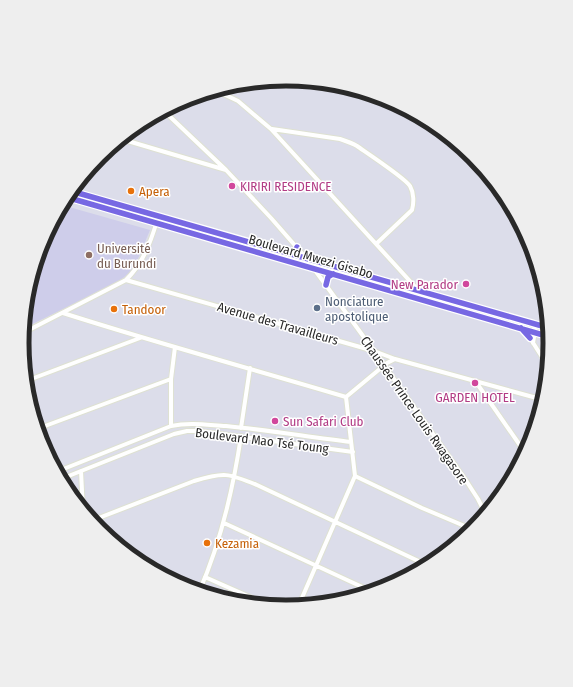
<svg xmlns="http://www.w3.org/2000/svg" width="573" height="687" viewBox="0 0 573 687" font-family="'Fira Sans Condensed',sans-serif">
<rect width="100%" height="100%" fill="#dcddea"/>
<path fill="#cecdea" d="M62,205L150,230L134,268L122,279L109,287L24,328L27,292L42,242Z"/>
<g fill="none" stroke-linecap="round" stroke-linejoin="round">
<g stroke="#dee1d2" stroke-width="6">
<path id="minor" d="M215,90L238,101L271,129L419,291L418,298
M164,111L226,170L271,218L306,258L374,351L467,482L478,499L486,515
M272,129L340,139C346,141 352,143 357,146C367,153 405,178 410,186C414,193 414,203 412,210L376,244
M121,139L226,170
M516,215C518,232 523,246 535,257
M126,280L374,351L395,359L544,400
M63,313C157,343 252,369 346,397
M537,325L530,334V338L549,368
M23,333L126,280C143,263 150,244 157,221
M533,343L534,337L536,333L550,329
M26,381L140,338
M476,382L526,454
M171,426V379L175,347
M241,428L250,368
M37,429L171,379
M81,471L83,511
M56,472L171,426C190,422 208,425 226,426C268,430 309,437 351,442
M355,476L346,397L387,363L395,359
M355,476L422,508L474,530
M61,479L174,434L187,431H199L353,452
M91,521L194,481C224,472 228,473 257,485L429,566
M224,523L373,592
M205,577L270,606
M199,592C221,542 233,490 241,436
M298,607L355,476"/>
</g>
<g stroke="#fff" stroke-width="8">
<path id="major" d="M71,191L549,328
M66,197L550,337
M292,254L295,252L297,247
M326,285L328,277L333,274
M521,328L530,338"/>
</g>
<use href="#minor" stroke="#fff" stroke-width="4"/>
<use href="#major" stroke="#7768e3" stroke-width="5.5"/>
</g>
<g fill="#d1479c" stroke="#fff" stroke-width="1.5">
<circle cx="232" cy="186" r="4"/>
<circle cx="466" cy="284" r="4"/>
<circle cx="475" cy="383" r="4"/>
<circle cx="275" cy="421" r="4"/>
</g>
<g fill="#e8710a" stroke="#fff" stroke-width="1.5">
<circle cx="131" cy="191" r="4"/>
<circle cx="114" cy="309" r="4"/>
<circle cx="207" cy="543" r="4"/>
</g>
<circle fill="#8d6e63" stroke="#fff" stroke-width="1.5" cx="89" cy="255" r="4"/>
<circle fill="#5c6f8a" stroke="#fff" stroke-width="1.5" cx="317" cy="308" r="4"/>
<g text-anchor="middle" stroke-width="3" stroke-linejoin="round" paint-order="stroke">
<g font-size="13" fill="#b23c85" stroke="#fff" text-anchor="start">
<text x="240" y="191">KIRIRI RESIDENCE</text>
<text x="458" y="289" text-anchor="end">New Parador</text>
<text x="475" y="402" text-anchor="middle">GARDEN HOTEL</text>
<text x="283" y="426">Sun Safari Club</text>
</g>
<g font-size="13" fill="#c56008" stroke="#fff" text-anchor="start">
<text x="139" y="196">Apera</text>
<text x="122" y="314">Tandoor</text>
<text x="215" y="548">Kezamia</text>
</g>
<g font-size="13" fill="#785e54" stroke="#fff" text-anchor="start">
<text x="97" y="253">Université<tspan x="97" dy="15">du Burundi</tspan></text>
</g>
<g font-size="13" fill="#292929" stroke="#fff">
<text transform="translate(311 256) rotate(16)" y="5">Boulevard Mwezi Gisabo</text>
<text transform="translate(278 323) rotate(16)" y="5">Avenue des Travailleurs</text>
<text transform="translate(415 410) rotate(55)" y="5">Chaussée Prince Louis Rwagasore</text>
<text transform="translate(262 440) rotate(7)" y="5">Boulevard Mao Tsé Toung</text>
</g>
<g font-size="13" fill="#4e5e75" stroke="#fff" text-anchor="start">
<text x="325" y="306">Nonciature<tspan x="325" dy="15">apostolique</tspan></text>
</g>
</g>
<path d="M0 0H573V687H0ZM29 343a257 257 0 1 1 514 0a257 257 0 1 1-514 0Z" fill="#eee" fill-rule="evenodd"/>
<path fill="none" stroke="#292929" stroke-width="5" d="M29 343a257 257 0 1 1 514 0a257 257 0 1 1-514 0Z"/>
</svg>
